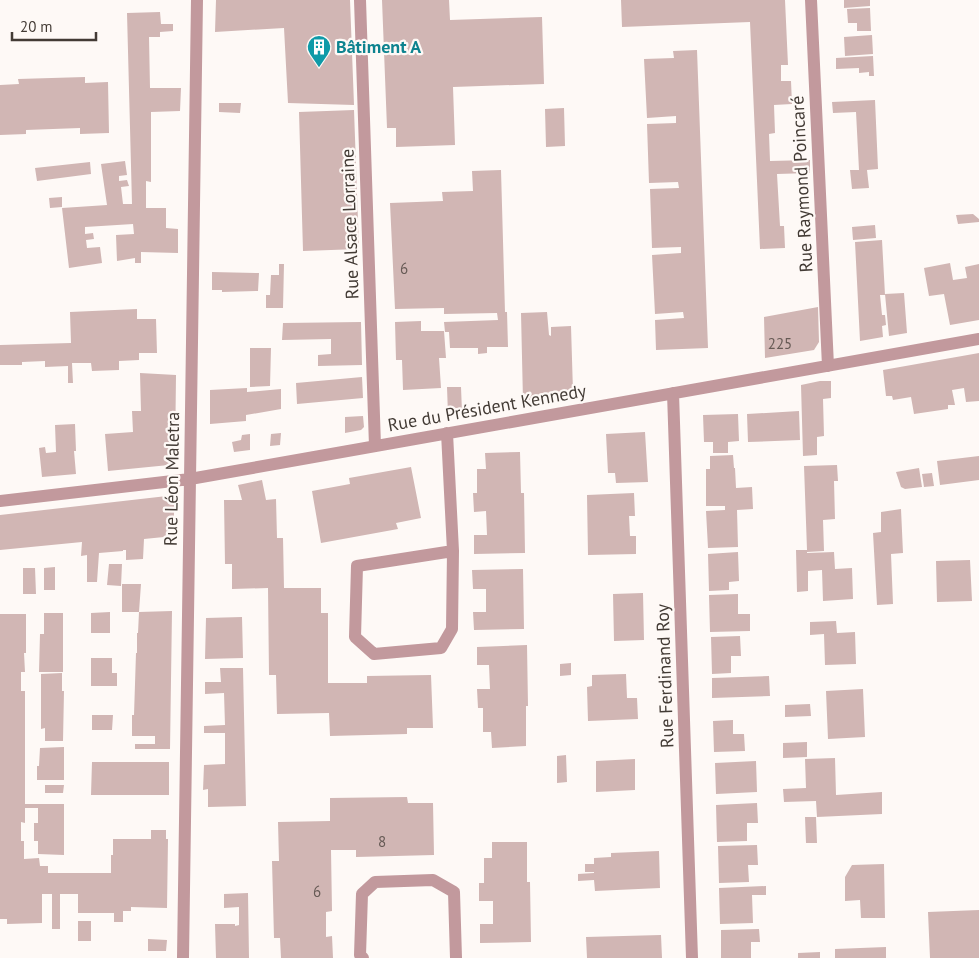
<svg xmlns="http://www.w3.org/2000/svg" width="979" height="958" viewBox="0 0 979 958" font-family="'PT Sans',sans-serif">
<rect width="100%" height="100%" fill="#fef9f6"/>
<path fill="#d1b6b4" d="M216,0H350L354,105L288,103L284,28L215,32Z
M382,0H449L450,20L542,17L544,84L453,87L455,145L396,147V128H387Z
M621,0H785L788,65H781V81H791L792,104L774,105L775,133L769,134L770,161L810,160V173L777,174L780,226H784L785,248L760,249L750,22L622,27Z
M844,0H870V6L844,8Z
M870,8L871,31H857V23H848L847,9Z
M160,12L161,24H173V31L160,32V37H149L150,88H181L180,111L151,112V182L146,181V208H166V228L178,229V253L141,252V263H135V258L117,261L116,235L134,234L133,224L85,227V234L93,233L94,239L86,240L87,248L100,247L102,263L69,268L62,208L107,205L101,164L125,161L127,175L119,176V181L127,180L129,186L121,187L123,204H132L127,13Z
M872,35L873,54L845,56L844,37Z
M697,50L708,348L656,350L655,320L684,318L683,312L655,314L652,255L681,253V247L652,248L650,189L679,188L678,182L649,183L647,124L676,123V116L647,118L644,59L674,58L673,51Z
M873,56L874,76H869V72L859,73V68L836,69V58Z
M85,77V83L108,82L109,133L80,134V128L26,130V134L0,135V85L19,84L18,79Z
M875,100L878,169L867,170L869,188L852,189L850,170H859L856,112L833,113L832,102Z
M219,103H241L240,113L219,112Z
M564,108L565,146L546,147L545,109Z
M354,110L359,249L303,251L299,112Z
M90,162L91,174L37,181L35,168Z
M501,170L505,312H507L508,347H487V353L478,354V348H450L449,332H445L444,322L498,320L497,313L444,314V308L395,309L390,203L443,201L442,192L473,191L472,171Z
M62,197V207L50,208L49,198Z
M973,214L979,219V222L958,224L956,215Z
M875,225L876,238L853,240L852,227Z
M882,240L885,295H880L882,315H885L886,325L882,326L883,337L860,341L855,242Z
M950,263L953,280L967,278L965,267L979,264V320L950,325L944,294L929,296L924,268Z
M279,264H284L283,308H266V295H270L271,275H279Z
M212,272L259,273L258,291L222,292V290H212Z
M904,293L907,333L889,336L885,294Z
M818,307L819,342L814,350L765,358L764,317Z
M137,309V319H156L157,353H139V360L119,361V370L92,371L91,363H72L73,383H68V366L45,367V361L22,362V365H0V345L71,343L70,312Z
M547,312L549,335L551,336V327L571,326L573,392L523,401L521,313Z
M421,321V331H444L446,358H439L441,388L403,390L402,360H396L395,322Z
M361,322L362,365L318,366V355L331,354V339L282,340L283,323Z
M250,348H271L270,386L250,387Z
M979,353V401L966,402L964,388L952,390L955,405H948V409L914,414L911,397L893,400L892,396H886L883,370Z
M140,373L176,375L175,458L169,465L108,471L105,434L133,432L132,411H141Z
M362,377L363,398L297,404L296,383Z
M820,381H831V398L823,399L824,436L817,437V455L803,456L801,385Z
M447,387H461L462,412L448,415Z
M247,388V392L281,389V409L246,415V421L210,424V390Z
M799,411L800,440L748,442L747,414Z
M738,414L739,441L728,442V453H713V442H704L703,415Z
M363,416L364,427L361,430L345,433V417Z
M75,424L76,451H74L76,474L42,477L39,448L45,447L46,453L56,452L55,425Z
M645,432L648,482L616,483L615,473H608L606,434Z
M281,433L280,445L270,446L271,434Z
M250,434V450L234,452L232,442L241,440L242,435Z
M520,452L521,493H524L525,553L474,554V535H487L486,511L474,512L473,493H477V469H486L485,453Z
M733,455L734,468H735L736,488L752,487L753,509L737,510L738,547L708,548L706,511L725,510V506H706V469H710V456Z
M979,456V480L940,485L937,461Z
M837,465L838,481H834L835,519L823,520L824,551L807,552V553L834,552L835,569L852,568L853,599L823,601L822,570L808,571V591L797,592L796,550H807L804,466Z
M411,467L421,518L396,523L398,529L321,543L312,491L350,484L349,478Z
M919,468L922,487L905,489L901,487L896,472Z
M932,473L934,486L924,487L922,474Z
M262,480L266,500L276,499L277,538H283L284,588H321V613H328V683H367V676L431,675L433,728H407V734L330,736L329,713L277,714L276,675H269L268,588L232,589V564H225L224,500H242L238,485Z
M634,493L635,516H629L630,536H636V554L588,555L587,495Z
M167,496L174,502V536L144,539L143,559L126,560V550H123V551L99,553L97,582H87V555L81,556L82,542L0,550V515Z
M901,509L903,553L891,554L893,604L877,605L873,533L881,532V512Z
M738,552L739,581L729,582V590L709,591L708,554Z
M970,560L972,601L937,602L936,561Z
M109,564H122L121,586L107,585Z
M55,567V590H44V568Z
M23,568H35L36,594H23Z
M523,569L524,629L474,630L473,612H486V589H473L472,570Z
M122,584H141L139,612L172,611L170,749H135V744H155V736H132V715H134L136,653H137V633H138L139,612H122Z
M643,593L644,640L614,641L613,594Z
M738,594V614H750V631L710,632L709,595Z
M110,612V633H91V613Z
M44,613H63V672H39L40,634H44Z
M0,614H26V653H24L25,672H21V691H25V804H64V855L38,854V841H34V823H38V808H25V823L21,822V841H24V859L39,858L40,866H48V873H111V855H113V839H151V830H166V839H168L167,908L131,907V911H123V922H114V913H78V894H60V929H52V894H42V923L7,924V919H0Z
M242,617L243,658L205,659L206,618Z
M836,621L837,633L855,632L856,664L825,665L824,634L810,635V622Z
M740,636L741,656H731V673L712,674L711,637Z
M527,645L528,706H526V746L492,748L491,732H483V708H478L477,689H490L489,665H477V647Z
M91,658H112V673H117V686H91Z
M571,663V675L560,676V664Z
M220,668H243L246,806L208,807V789L203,790L204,765L225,764V733H204V726L225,725L224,693L205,694V682H221Z
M62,673V691H64L63,741H45V728L41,729V674Z
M626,674L627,698H637L638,719L588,721L587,687L592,686V675Z
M769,676L770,696L712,698V678Z
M863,689L865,737L828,739L826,691Z
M810,704L811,716L785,717V705Z
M92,715H113L112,730H92Z
M733,720V734H744L745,751L714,752L713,721Z
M807,742V757L783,758V743Z
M64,747V780H37V766H39L40,748Z
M566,755L567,782L557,783V756Z
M835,758L836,795L882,792V814L817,817L816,801L784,802L783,789L806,788L805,759Z
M635,759V790L596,792V761Z
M756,761L757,792L716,794L715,763Z
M92,762H169V795H91Z
M45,785H64L63,793H45Z
M407,797L408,803H433L434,855L356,857V850H331L332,911L326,912V937L332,936L333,958H281L280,938H274L272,861H279L278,822L330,821V798Z
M757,803L758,823H747V841L717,842L716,805Z
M805,817H816L817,843H806Z
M492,842H527V882H530L531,942L480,943V924H493V901H479V883H484V858H492Z
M757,845L758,865H748L749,882L719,883L718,846Z
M659,851L660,888L595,891L594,880L578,881V874L594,873V872H585V864H594V858L611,857V853Z
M884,864L885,918H861L860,900L845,901V877L852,865Z
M766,886V895H752L753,923L720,924L719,888Z
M248,893L249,958H216L215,924H235V926L239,925V907L224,908V894Z
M979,910V958H930L928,912Z
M78,921H91V941H78Z
M759,929L760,942H751V958H721V930Z
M661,935L662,958H587L586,937Z
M148,939L167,940L166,951H148Z
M886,947V958H835V949Z
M820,952V958H798V953Z"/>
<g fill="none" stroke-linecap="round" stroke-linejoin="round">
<path stroke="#c2999d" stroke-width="12" d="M360,0L375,446
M811,0L828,366
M673,393L692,958
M447,433L453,551L357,566L355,637L374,654L441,648L452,629L453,551
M0,501L190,479L979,339
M183,958L197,0
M363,958L360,955L362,894L375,882L433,880L454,892L456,958"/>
</g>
<defs>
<g id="building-pin" transform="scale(1.25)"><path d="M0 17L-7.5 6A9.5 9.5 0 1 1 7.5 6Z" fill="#0f9aa8" stroke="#fef9f6"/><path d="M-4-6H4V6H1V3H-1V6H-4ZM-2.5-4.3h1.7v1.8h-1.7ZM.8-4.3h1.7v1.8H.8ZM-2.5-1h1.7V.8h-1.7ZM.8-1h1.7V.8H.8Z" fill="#fff"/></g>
</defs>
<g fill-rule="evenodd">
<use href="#building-pin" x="319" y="47"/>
</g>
<g text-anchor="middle" stroke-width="4.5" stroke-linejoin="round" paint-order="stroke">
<g font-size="15" fill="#665a55">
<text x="404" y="274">6</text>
<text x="780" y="349">225</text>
<text x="382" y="847">8</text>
<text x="317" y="897">6</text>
</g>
<g font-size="18" font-weight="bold" fill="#0d838f" stroke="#fef9f6" text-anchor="start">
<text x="336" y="53">Bâtiment A</text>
</g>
<g font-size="18" fill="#433b35" stroke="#fef9f6">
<text transform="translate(802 184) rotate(-93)" y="6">Rue Raymond Poincaré</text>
<text transform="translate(350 224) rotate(-92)" y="6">Rue Alsace Lorraine</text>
<text transform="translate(487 408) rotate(-10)" y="6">Rue du Président Kennedy</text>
<text transform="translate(172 479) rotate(-89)" y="6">Rue Léon Maletra</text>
<text transform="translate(665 676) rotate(-92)" y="6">Rue Ferdinand Roy</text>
</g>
</g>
<path d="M12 32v8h84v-8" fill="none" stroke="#433b35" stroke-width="2.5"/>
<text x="20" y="32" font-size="15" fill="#433b35" stroke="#fef9f6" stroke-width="4" paint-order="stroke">20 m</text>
</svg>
